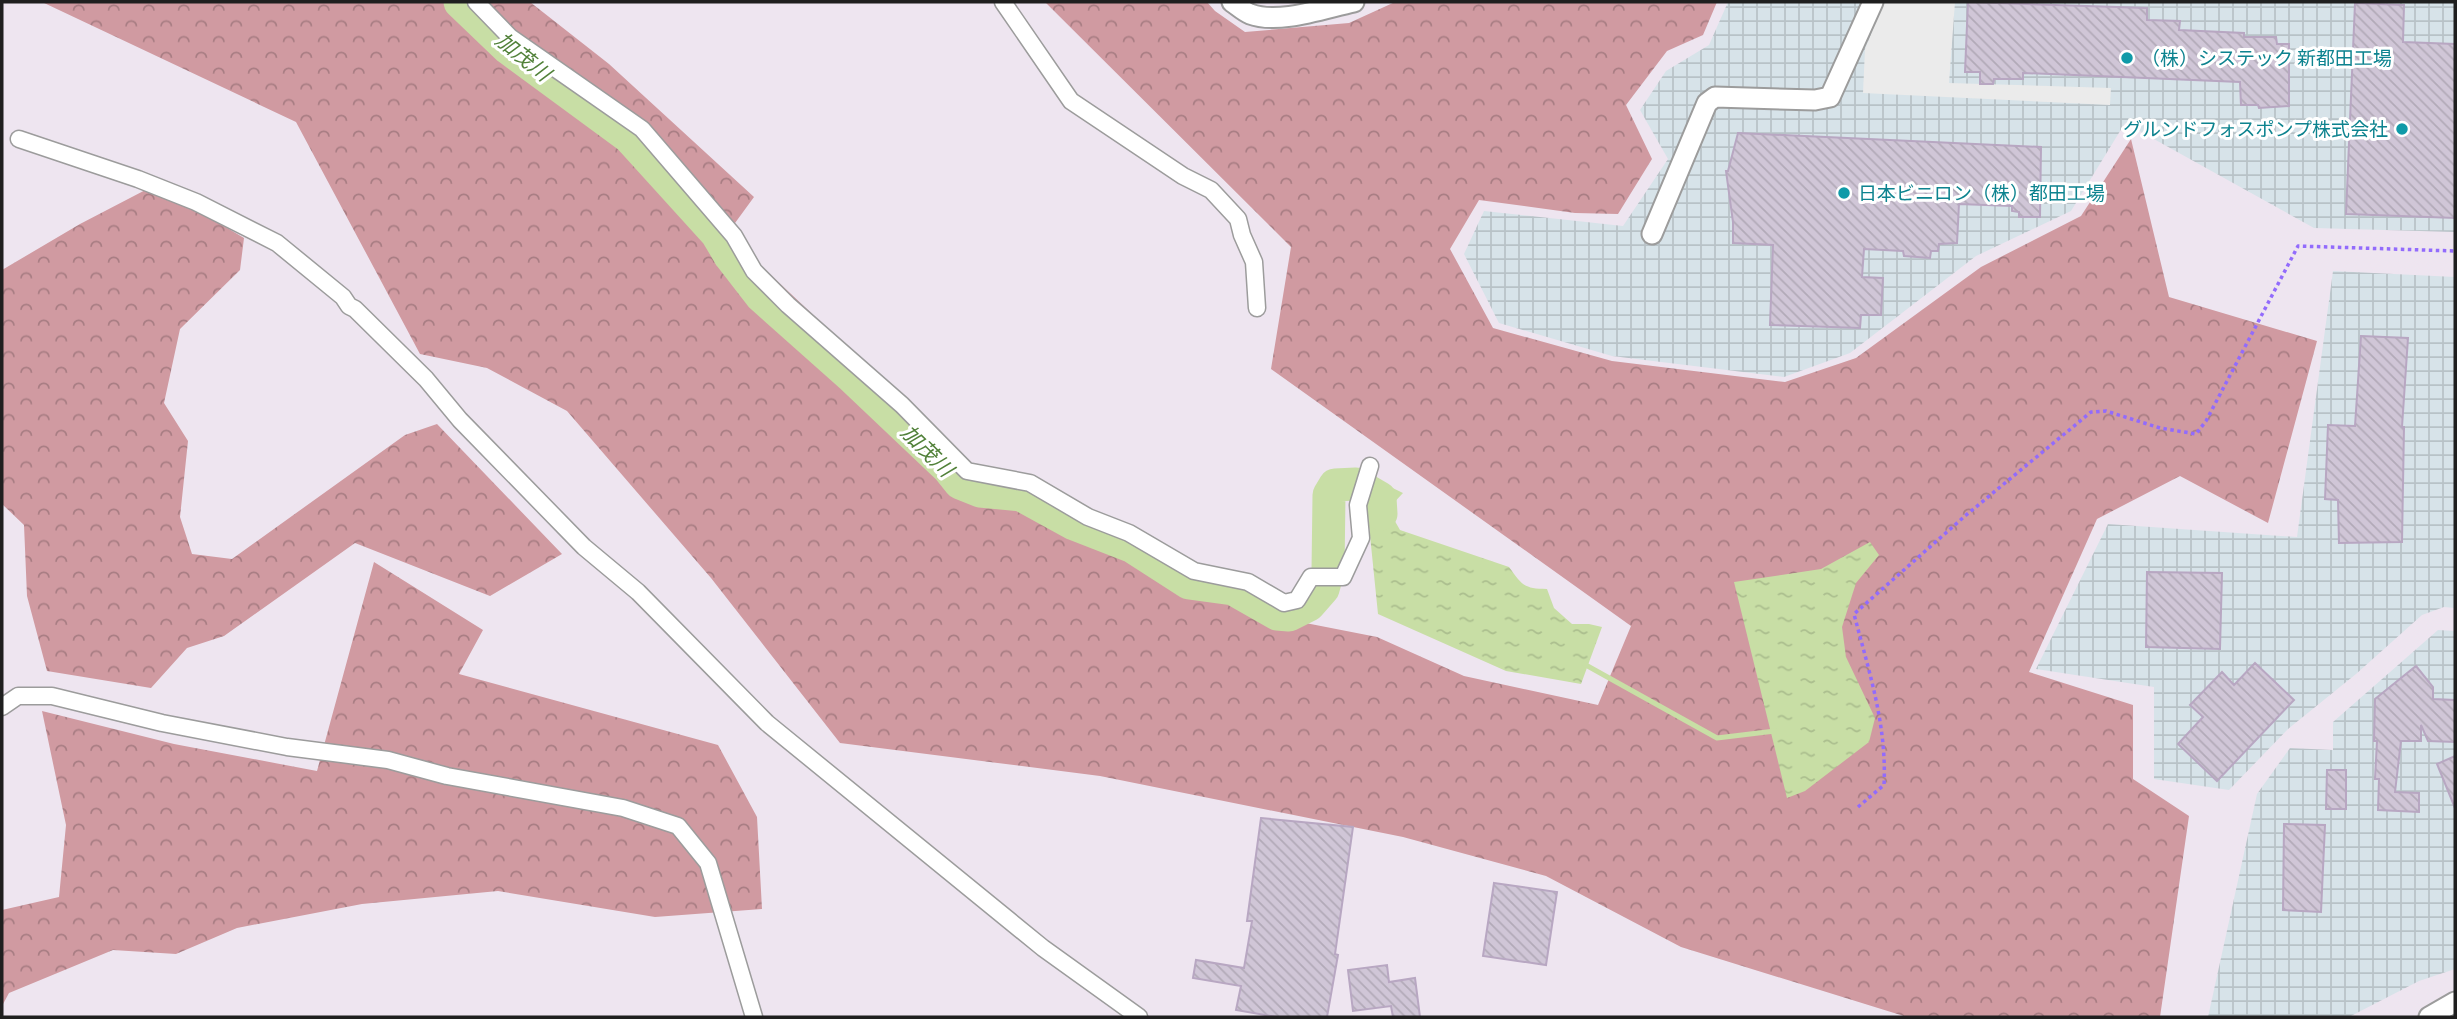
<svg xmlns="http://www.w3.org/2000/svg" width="2457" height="1019" viewBox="0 0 2457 1019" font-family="'PT Sans Narrow','Noto Sans JP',sans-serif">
<defs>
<pattern id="industrial-grid" width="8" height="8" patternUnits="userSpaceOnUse" patternTransform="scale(1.75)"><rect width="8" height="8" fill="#d7e3e9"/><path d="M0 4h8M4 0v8" fill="none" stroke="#b8c2c7"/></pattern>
<pattern id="forest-crowns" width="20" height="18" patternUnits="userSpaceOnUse" patternTransform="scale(1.75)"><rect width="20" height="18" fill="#d09aa1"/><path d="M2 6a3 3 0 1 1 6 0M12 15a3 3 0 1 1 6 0" fill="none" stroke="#a87d83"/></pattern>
<pattern id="water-ripples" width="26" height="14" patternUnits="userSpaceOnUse" patternTransform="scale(1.75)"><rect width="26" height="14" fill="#c8dea5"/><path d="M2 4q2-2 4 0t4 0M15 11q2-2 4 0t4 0" fill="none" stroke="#abbe8e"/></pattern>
<pattern id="building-back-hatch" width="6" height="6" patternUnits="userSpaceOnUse" patternTransform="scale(1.75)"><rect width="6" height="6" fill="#d0c6d7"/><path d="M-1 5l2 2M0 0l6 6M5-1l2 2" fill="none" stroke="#b2aab8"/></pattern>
</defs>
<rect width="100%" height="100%" fill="#eee5f0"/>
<path fill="url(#industrial-grid)" d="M1728,2H2455V232L2314,228L2125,123L2071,211L1976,256L1850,353L1784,377L1612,356L1499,323L1464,254L1484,211L1623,226L1668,159L1640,110L1666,71L1709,45Z
M2333,271L2455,277V608L2444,607L2422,615L2356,674L2288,729L2229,790L2154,779V687L2036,669L2108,524L2297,537Z
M2438,630L2455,631V969L2419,981L2349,1017H2208L2257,794L2290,748L2333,750V722Z"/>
<path fill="url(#forest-crowns)" d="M42,2H530L609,64L754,197L727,234L973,465L1195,583L1280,618L1377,637L1464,676L1598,705L1631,626L1271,369L1291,247L1045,2H1207L1215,11L1245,32L1349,23L1395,2H1717L1703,35L1667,51L1626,105L1652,159L1618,214L1575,213L1479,200L1450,249L1493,328L1612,361L1785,382L1856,358L1981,267L2081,216L2131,139L2169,297L2317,341L2268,523L2180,476L2097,519L2029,672L2133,705V779L2189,816L2160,1017H1907L1681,947L1546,876L1403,837L1100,776L840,743L711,578L567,411L487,368L420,354L296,122Z
M155,185L244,238L240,270L180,329L164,403L188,441L180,517L192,554L232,559L405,435L437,424L562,554L490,596L355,543L224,636L187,648L151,688L47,671L27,596L24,525L2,504V270L80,224Z
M374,562L483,630L459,674L718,745L757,817L762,909L655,917L498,891L362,904L237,928L176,954L113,950L9,993L2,1006V910L59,897L66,825L42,711L174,744L317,771Z"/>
<path fill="#ebebeb" d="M1884,2H1955L1949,83L2111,88L2110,105L1863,93L1865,49Z"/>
<path fill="url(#water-ripples)" d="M1374,479L1403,493L1388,509L1400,530L1509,567C1522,585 1524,589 1547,589L1554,608L1572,624H1589L1602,627L1581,684L1506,671L1378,614L1367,506Z
M1870,542L1879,555L1856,583L1842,627L1846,657L1875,718L1869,742L1805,791L1787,798L1734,582L1821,569Z"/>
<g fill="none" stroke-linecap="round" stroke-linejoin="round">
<path stroke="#c8dea5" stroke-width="5" d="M1584,664L1717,738L1775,731"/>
<path stroke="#c8dea5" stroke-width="33" d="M460,2L508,48L629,137L717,234L730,256L761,296L852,377L948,468L960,483L980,491L1021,495L1074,524L1133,547L1189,583L1233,589L1277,614L1289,615L1309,605L1323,589L1328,571L1329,495L1335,485L1356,484L1380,498L1381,514"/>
</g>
<path fill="url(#building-back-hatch)" stroke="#b8a7c2" stroke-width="2" d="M1968,2L2147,8V20L2180,21L2179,30L2244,33V37H2276L2277,44H2289V106L2259,108L2258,105H2241L2240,82L2023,73V79H1994L1993,84H1980V72H1965Z
M2355,3L2404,5L2403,42L2455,44V218L2346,214Z
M1738,133L2041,147L2040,217H2019V212L2012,211V206L1959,204L1957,243L1939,244L1938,251H1931L1930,258L1904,256L1903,251L1864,249L1862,277L1883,278L1881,315H1861L1860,328L1770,325L1773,245L1733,243V222L1726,171H1728Z
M2361,336L2408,338L2402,427H2404L2402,542L2339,543L2338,500L2325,499L2328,425L2355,426Z
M2147,572L2222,573L2220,649L2146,647Z
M2255,663L2294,700L2217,781L2178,744L2203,717L2190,705L2222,672L2234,685Z
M2416,666L2433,687V699L2455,700V742L2428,741L2421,725V741H2401L2395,792L2419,793V812L2378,810L2379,779H2375L2377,741H2374L2375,699Z
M2455,756V808L2437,764Z
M2327,770H2346V809H2326Z
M1261,818L1353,827L1335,954L1338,955L1327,1017H1277L1236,1010L1241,986L1193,978L1196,960L1244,968L1252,921H1247Z
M2284,824L2325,825L2321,912L2283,910Z
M1494,883L1557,892L1546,965L1483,956Z
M1387,965L1389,982L1415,978L1420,1017H1393L1391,1006L1353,1011L1348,970Z"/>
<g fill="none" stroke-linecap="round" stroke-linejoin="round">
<g stroke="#9c9c9c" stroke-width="19">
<path id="minor" d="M476,2L510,37L642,129L734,236L754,271L788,305L902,405L967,471L1030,483L1088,517L1129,533L1194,571L1248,582L1284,603L1297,600L1311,577H1343L1361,538L1358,505L1370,466
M1003,2L1071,101L1183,176L1211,190L1238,219L1242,235L1254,262L1257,308
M19,139L138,179L196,202L277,243L343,297L349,306L355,309L426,379L460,420L584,547L638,592L767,723L1043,948L1139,1017
M2,707L18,696H52L162,723L287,747L388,760L447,776L623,808L678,826L708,863L754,1017"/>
</g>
<g stroke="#9c9c9c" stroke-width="23">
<path id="tertiary" d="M1232,2C1238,6 1243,11 1250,14C1279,25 1325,8 1354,2
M1652,234L1707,103L1715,97L1815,100L1830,97L1873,2
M2429,1017L2455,1002"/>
</g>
<path stroke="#926bfc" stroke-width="3.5" stroke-dasharray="3.5 3.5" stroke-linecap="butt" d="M1858,807L1884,785C1887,725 1869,672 1854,614L1965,516L2091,412L2106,411L2160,428L2196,434L2206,421L2298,246L2455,251"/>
<use href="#minor" stroke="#fff" stroke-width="16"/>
<use href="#tertiary" stroke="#fff" stroke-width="19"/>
</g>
<g fill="#0f9aa8" stroke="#fff" stroke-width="2.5">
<circle cx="2127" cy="58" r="7"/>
<circle cx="2402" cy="129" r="7"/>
<circle cx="1844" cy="193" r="7"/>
</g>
<g text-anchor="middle" stroke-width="6" stroke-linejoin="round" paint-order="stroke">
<g font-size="19" fill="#0d838f" stroke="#fff" text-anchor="start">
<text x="2141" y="65">（株）システック 新都田工場</text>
<text x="2388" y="136" text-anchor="end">グルンドフォスポンプ株式会社</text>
<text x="1858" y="200">日本ビニロン（株）都田工場</text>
</g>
<g font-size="21" font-style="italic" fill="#518139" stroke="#fff">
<text transform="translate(523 57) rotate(39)" y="7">加茂川</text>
<text transform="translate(927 451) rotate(45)" y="7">加茂川</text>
</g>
</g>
<rect width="2457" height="1019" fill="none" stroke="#1f1f1f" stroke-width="7"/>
</svg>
